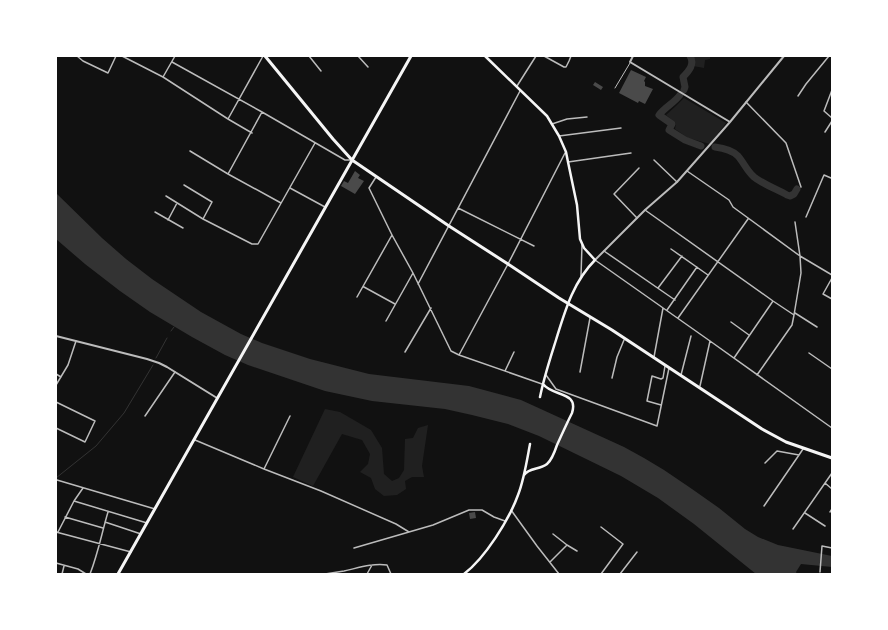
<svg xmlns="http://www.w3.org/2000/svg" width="888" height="630" viewBox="0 0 888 630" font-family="Manrope,sans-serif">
<rect width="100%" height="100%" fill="#111"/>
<path fill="#202020" d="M693,56H710V59L705,60L704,68L693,66Z
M684,98L726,123L710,144L688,138L675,129L676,123L666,115L676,106Z
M325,409L340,412L371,430L382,448L384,474L392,481L399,478L404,470L405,439L413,438L418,428L428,425L422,466L424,477H412L405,481L406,489L397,495L384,496L375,489L371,478L360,472L368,464L370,454L362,440L342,434L313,486L293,477Z"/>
<path fill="#333" d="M56,193L102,238L126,259L152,279L201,312L241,334L262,343L310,359L369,374L469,386L521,400L624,447L644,458L664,470L692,489L719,508L745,529L758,537L778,545L832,556V567L801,564L796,572L797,574H756L694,524L658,498L621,476L539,436L508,424L472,415L445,409L372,401L325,391L248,365L225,355L192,337L150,312L120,291L85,264L56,239Z"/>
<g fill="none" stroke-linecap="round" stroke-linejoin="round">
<path stroke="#333" stroke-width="1" d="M171,331L174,327
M156,358L167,338
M56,478L96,446L124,413L153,365"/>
<path stroke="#333" stroke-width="7" d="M684,90L685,87L683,77C689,71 695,64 690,56
M680,95C674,103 665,107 659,115L672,124L669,130L685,140L701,146
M715,147C723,148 733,151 738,156C744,163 747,171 754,177C763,184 776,189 787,195L790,196L794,194L797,189"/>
</g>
<path fill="#4a4a4a" d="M631,70L646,77L644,81L645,82V86L653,89L645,104L639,101L638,103L619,93Z
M595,82L603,87L601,90L593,85Z
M355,171L360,175L358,178L364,181L355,194L341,186L344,181L348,183Z
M475,512L476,518L470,519L469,513Z"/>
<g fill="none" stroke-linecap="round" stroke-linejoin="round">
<path stroke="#bcbcbc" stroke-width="1" d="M615,88L630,63"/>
<path stroke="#bcbcbc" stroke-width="1.5" d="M77,56L83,61L108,73L116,56
M122,56L163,77L228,119L252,133
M309,56L321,71
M358,56L368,67
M544,56L564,67H566L569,61L571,56
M172,62L262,112L345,160H350
M163,77L175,56
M517,86L536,56
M832,90L824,111L832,118
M798,96L806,84L829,56
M746,102L786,143L801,187
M262,112L228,174L281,203
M228,119L263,56
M552,124L567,119L587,117
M825,132L832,121
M559,136L621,128
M190,151L228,174
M654,160L677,182
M568,162L631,153
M687,171L729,200L733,207L800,256L832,275
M376,177L369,188L392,235L413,273L451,351L459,355L542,384
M184,185L212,202L203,219
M290,188L325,207
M166,196L203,219L252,244H258L315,143
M458,208L534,246
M645,210L773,301L794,315L792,325L757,375
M155,212L183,228
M806,217L824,175L831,178L832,177
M637,218L614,194L639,168
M168,220L177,203
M671,249L708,275
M604,251L675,300
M595,260L710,341L832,428
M581,276L582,245
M832,278L823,294L832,299
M418,284L520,91
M364,287L395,304
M658,288L682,256
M357,297L392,235
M667,310L697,267
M795,313L817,327
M794,315L801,273L800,256L795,222
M678,318L748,219
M386,321L413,273
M731,322L749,335
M405,352L431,308
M809,353L832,369
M459,355L508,264L565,153
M654,357L663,308
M734,358L773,301
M505,371L514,352
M580,372L590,318
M56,374L61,377
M546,375L556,389L657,426L669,368
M681,375L691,336
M612,378L617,357L624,340
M56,385L68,365L76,341
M700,386L710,341
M56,402L95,421L85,442L56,428
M661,405L647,401L652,376L661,379L663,378L665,366
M145,416L175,372
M195,440L264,469L321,491L396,524L409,532L433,525L469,510H482L494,517L505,521
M765,463L777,451L799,455L803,449
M264,469L290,416
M57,480L155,509
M825,483L832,489
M74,501L147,523
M764,506L799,455
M511,510L537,546L559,574
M830,512L832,509
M805,513L825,526
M65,517L103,528
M105,522L141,534
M601,527L623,544L601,574
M793,529L832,473
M56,532L131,552
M58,532L74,501L83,488
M553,534L567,545
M354,548L409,532
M550,562L567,545L577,551
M56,563L78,569L86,574
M820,572L822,546L832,548
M62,574L64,566
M90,574C98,554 102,532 108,512
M325,574C331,573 338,572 344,571C358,568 372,563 387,565L391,574
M367,574L372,565
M620,574L637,552"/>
<path stroke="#bcbcbc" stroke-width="2" d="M633,56L630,62L730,122
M595,260L645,210L677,182L730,122L784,56
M56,336L147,359L159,363L167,367L217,398"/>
<path stroke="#f5f5f5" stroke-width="2.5" d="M485,56L547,116L559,136L566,152L568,162L577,205L580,239L584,248L595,260C573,282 565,311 556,340C550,359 544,377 540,397
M524,475C529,467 540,470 547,464C552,460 555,451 557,445C562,434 567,423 572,413C579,391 553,397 543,384
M464,574C485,558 509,520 518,495C524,480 527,460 530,444"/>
<path stroke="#f5f5f5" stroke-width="3" d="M265,56L333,139L352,160L449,226L508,264L559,298L612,330L762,429L786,442L832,458
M118,574L411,56"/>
</g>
<rect width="888" height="630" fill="none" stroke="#ffffff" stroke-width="114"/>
</svg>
